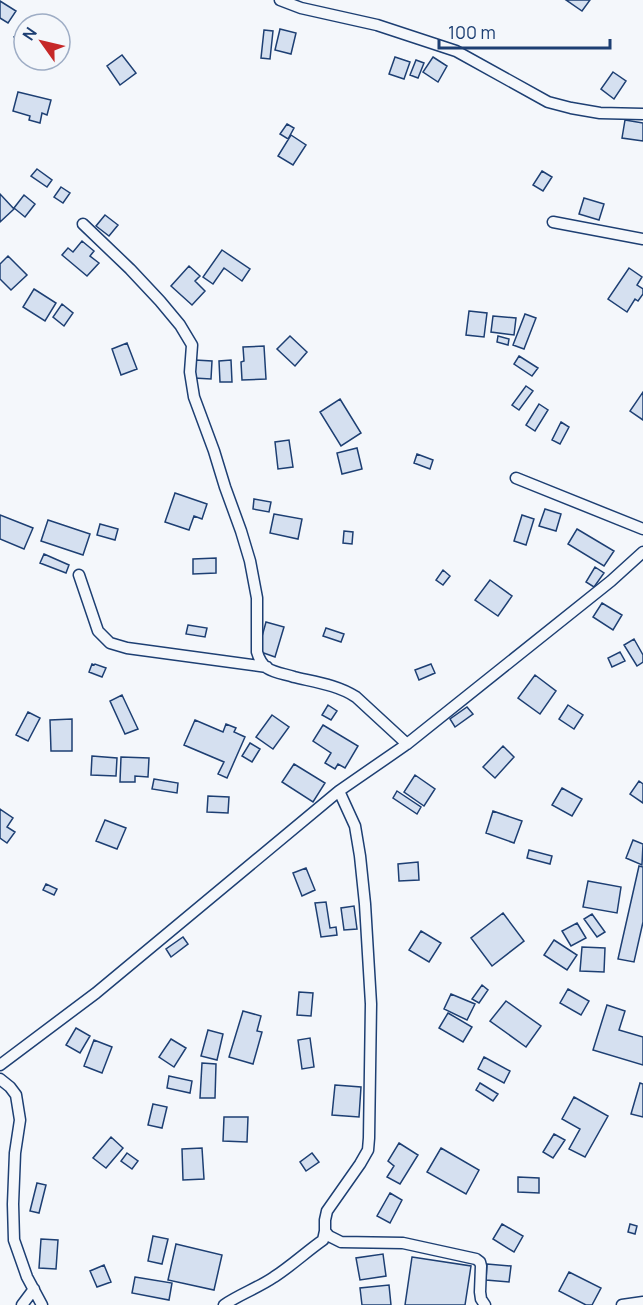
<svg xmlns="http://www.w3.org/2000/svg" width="643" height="1305" viewBox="0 0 643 1305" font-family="Manrope,sans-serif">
<rect width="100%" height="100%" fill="#f4f7fb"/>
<path fill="#d5e0f0" stroke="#1d3f73" stroke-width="1.5" d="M566,0H590L582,11Z
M0,1L16,11L8,23L0,18Z
M24,29V50L14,37Z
M280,29L296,33L291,54L275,50Z
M264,30L273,31L270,59L261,58Z
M122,55L136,73L120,85L107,66Z
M395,57L410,62L404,79L389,74Z
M433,57L447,66L438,82L423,72Z
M416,60L424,63L418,78L410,75Z
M613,72L626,81L614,99L601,89Z
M18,92L51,100L47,115L42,113L40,123L29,120L30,116L13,111Z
M625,120L643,123V141L622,138Z
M287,124L294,128L288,139L280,134Z
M291,135L306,145L293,165L278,156Z
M37,169L52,180L47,187L31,176Z
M542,171L552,177L543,191L533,185Z
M61,187L70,193L63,203L54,197Z
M0,194L14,209L0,222Z
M24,195L35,204L25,217L14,208Z
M584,198L604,204L599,220L579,214Z
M105,215L118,225L109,236L96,226Z
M82,241L94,251L90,256L99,263L87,276L62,255L68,248L73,252Z
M222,250L250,269L242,281L224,268L213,284L203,277Z
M8,256L27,275L11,290L0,279V264Z
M189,266L200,276L195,281L205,291L192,305L171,286Z
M629,268L642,277L637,285L643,289V294L638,301L635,299L627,312L608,299Z
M34,289L56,303L45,321L23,307Z
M62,304L73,313L64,326L53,317Z
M469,311L487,313L484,337L466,335Z
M525,314L536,318L524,349L513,345Z
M493,316L516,318L514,335L491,332Z
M290,336L307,352L295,366L277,349Z
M498,336L509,339L508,345L497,342Z
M127,343L137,369L121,375L112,349Z
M264,346L266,379L242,380L241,362L244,361L243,347Z
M519,356L538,368L532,376L514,364Z
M195,360L212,361L211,379L194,378Z
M231,360L232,382H220L219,361Z
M526,386L533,391L519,410L512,405Z
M643,392V420L630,411Z
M340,399L361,433L341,446L320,412Z
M539,404L548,410L535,431L526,425Z
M561,422L569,427L560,444L552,440Z
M289,440L293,467L278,469L275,442Z
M357,448L362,469L342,474L337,453Z
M417,454L433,460L430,469L414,463Z
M175,493L207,504L202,519L194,516L189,530L165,522Z
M254,499L271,502L269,512L253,509Z
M545,509L561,514L556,531L539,526Z
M274,514L302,519L298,539L270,533Z
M0,515L33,528L24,549L0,539Z
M522,515L534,519L526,545L514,541Z
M48,520L90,534L83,555L41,541Z
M100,524L118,529L115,540L97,535Z
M577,529L614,551L604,566L568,544Z
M344,531L353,532L352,544L343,543Z
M44,554L69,565L66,573L40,563Z
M216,558V573L193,574V559Z
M595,567L604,573L594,587L586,582Z
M443,570L450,576L443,585L436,580Z
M490,580L512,596L498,616L475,600Z
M602,603L622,615L613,630L593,617Z
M266,622L284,627L275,657L258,651Z
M188,625L207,628L205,637L186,634Z
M326,628L344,634L341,642L323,636Z
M634,639L643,655V662L637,666L624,645Z
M620,652L625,661L612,667L608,658Z
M92,664L94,665L95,664L106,668L102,677L89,672Z
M431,664L435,673L419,680L415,670Z
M535,675L556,691L540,714L518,698Z
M122,695L138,729L125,734L110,701Z
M328,705L337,711L331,720L322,715Z
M568,705L583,715L574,729L559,719Z
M467,707L473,714L455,727L450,719Z
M28,712L40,718L28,741L16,735Z
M272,715L289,727L273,749L256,737Z
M72,719V751H51L50,720Z
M195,720L223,732L226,724L236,728L234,732L245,737L227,778L218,774L224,762L184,745Z
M323,725L358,746L345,768L338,764L335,769L325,763L331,753L313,741Z
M250,743L260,749L252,762L242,756Z
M503,746L514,757L495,778L483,767Z
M92,756L117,758L116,776L91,775Z
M121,757L149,758L148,777L135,776V782H120Z
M294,764L325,783L313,802L282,782Z
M415,775L435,789L424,806L404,792Z
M154,779L178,783L177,793L152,789Z
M639,781L643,784V803L630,794Z
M562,788L582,799L572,816L552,805Z
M397,791L421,807L417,814L393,798Z
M208,796L229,797L228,813L207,812Z
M0,809L13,818L7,827L15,832L7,843L0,838Z
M493,811L522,821L514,843L486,833Z
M105,820L126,828L117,849L96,841Z
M633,840L643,844L642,865L626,858Z
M529,850L552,856L550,864L527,858Z
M418,862L419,880L399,881L398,864Z
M639,866L643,867V922L634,962L618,959Z
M306,868L315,890L302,896L293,873Z
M588,881L621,887L617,913L583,907Z
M46,884L57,889L54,895L43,890Z
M326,902L330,928L336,927L337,935L321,937L315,903Z
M354,906L357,929L344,930L341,908Z
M503,913L524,941L492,966L471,938Z
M592,914L605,932L597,937L584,919Z
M577,923L586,938L571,946L562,931Z
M421,931L441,943L429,962L409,950Z
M183,937L188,944L171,957L166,949Z
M554,940L577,955L567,970L544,955Z
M582,947L605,948L604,972L580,971Z
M482,985L488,990L479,1003L472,999Z
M568,989L589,1001L581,1015L560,1003Z
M299,992L313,993L311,1016L297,1015Z
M451,994L475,1004L467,1020L444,1009Z
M506,1001L541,1026L526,1047L490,1021Z
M607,1005L625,1011L619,1030L643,1037V1065L593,1050Z
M243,1011L261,1016L257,1031L262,1032L253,1064L229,1057Z
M448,1013L472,1027L463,1042L439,1028Z
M76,1028L90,1036L80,1053L66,1045Z
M208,1030L223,1034L217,1060L201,1056Z
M310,1038L314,1067L302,1069L298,1040Z
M171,1039L186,1048L174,1067L159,1057Z
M94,1040L112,1047L102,1073L84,1066Z
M484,1057L510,1071L504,1083L478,1069Z
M202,1063L216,1064L215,1098H200Z
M169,1076L192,1081L190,1093L167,1088Z
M480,1083L498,1094L493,1101L476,1090Z
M640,1083L643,1084V1117L631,1114Z
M335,1085L361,1087L359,1117L332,1115Z
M574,1097L608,1116L585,1157L569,1149L580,1129L562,1119Z
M153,1104L167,1107L162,1128L148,1125Z
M224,1117H248L247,1142L223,1141Z
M554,1134L565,1140L553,1158L543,1152Z
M111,1137L123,1148L106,1168L93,1158Z
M399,1143L418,1155L400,1184L387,1177L394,1166L388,1161Z
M202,1148L204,1179L183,1180L182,1149Z
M441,1148L479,1170L466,1194L427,1172Z
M127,1153L138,1161L132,1169L121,1161Z
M312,1153L319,1162L306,1171L300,1162Z
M518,1177L539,1178V1193L518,1192Z
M37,1183L46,1185L39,1213L30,1211Z
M390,1193L402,1200L390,1223L377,1216Z
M502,1224L523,1236L514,1252L493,1239Z
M630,1224L637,1226L635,1234L628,1232Z
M153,1236L168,1239L162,1264L148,1261Z
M41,1239L58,1240L56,1269L39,1268Z
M176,1244L222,1255L214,1290L168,1280Z
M383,1254L386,1276L360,1280L356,1258Z
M412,1257L471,1266L465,1305H405Z
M487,1264L511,1266L509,1282L486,1280Z
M104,1265L111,1282L97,1287L90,1271Z
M569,1272L601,1288L592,1305H586L559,1291Z
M135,1277L172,1283L169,1300L132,1293Z
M389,1285L391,1305H362L360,1288Z"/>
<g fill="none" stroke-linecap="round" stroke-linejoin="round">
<g stroke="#1d3f73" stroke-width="13">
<path id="minor" d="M280,0L301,8L377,25L456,51L548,102L571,108L600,113L643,114
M553,222L643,239
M83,224L130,269L160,301L180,325L192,345L190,372L194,397L214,451L225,487L241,531L250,561L257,598V652C259,659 262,664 267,668C275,673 285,674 294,677C315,682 338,685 356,697L407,744
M516,478L643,529
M79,575L98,631L110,643L127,648L267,667
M339,791L355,826L360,856L365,904L371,1004L369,1138L368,1150L360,1164L327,1211L325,1220V1231L329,1236L341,1242L403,1243L476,1259L480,1262L481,1266L480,1292L481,1299L485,1305
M0,1065L96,993L339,791L407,744L611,581L643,552
M0,1079L10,1087L16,1095L20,1120L15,1153L13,1204L14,1240L27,1277L42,1305
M22,1305L34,1289
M224,1305C240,1294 258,1288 274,1277C291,1266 306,1252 323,1240L325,1231
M622,1305L643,1302"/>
</g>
<use href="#minor" stroke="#f4f7fb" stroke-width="10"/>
</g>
<g transform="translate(42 42) rotate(304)"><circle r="28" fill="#f4f7fb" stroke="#9eadc5" stroke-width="1.5"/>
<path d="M0-4.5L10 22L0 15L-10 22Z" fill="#c62828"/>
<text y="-9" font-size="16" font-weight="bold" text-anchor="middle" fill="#1d3f73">N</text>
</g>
<path d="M439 39v9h171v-9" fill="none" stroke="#1d3f73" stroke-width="3"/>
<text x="448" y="39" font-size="18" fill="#1d3f73" stroke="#f4f7fb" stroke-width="4.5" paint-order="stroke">100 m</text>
</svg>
